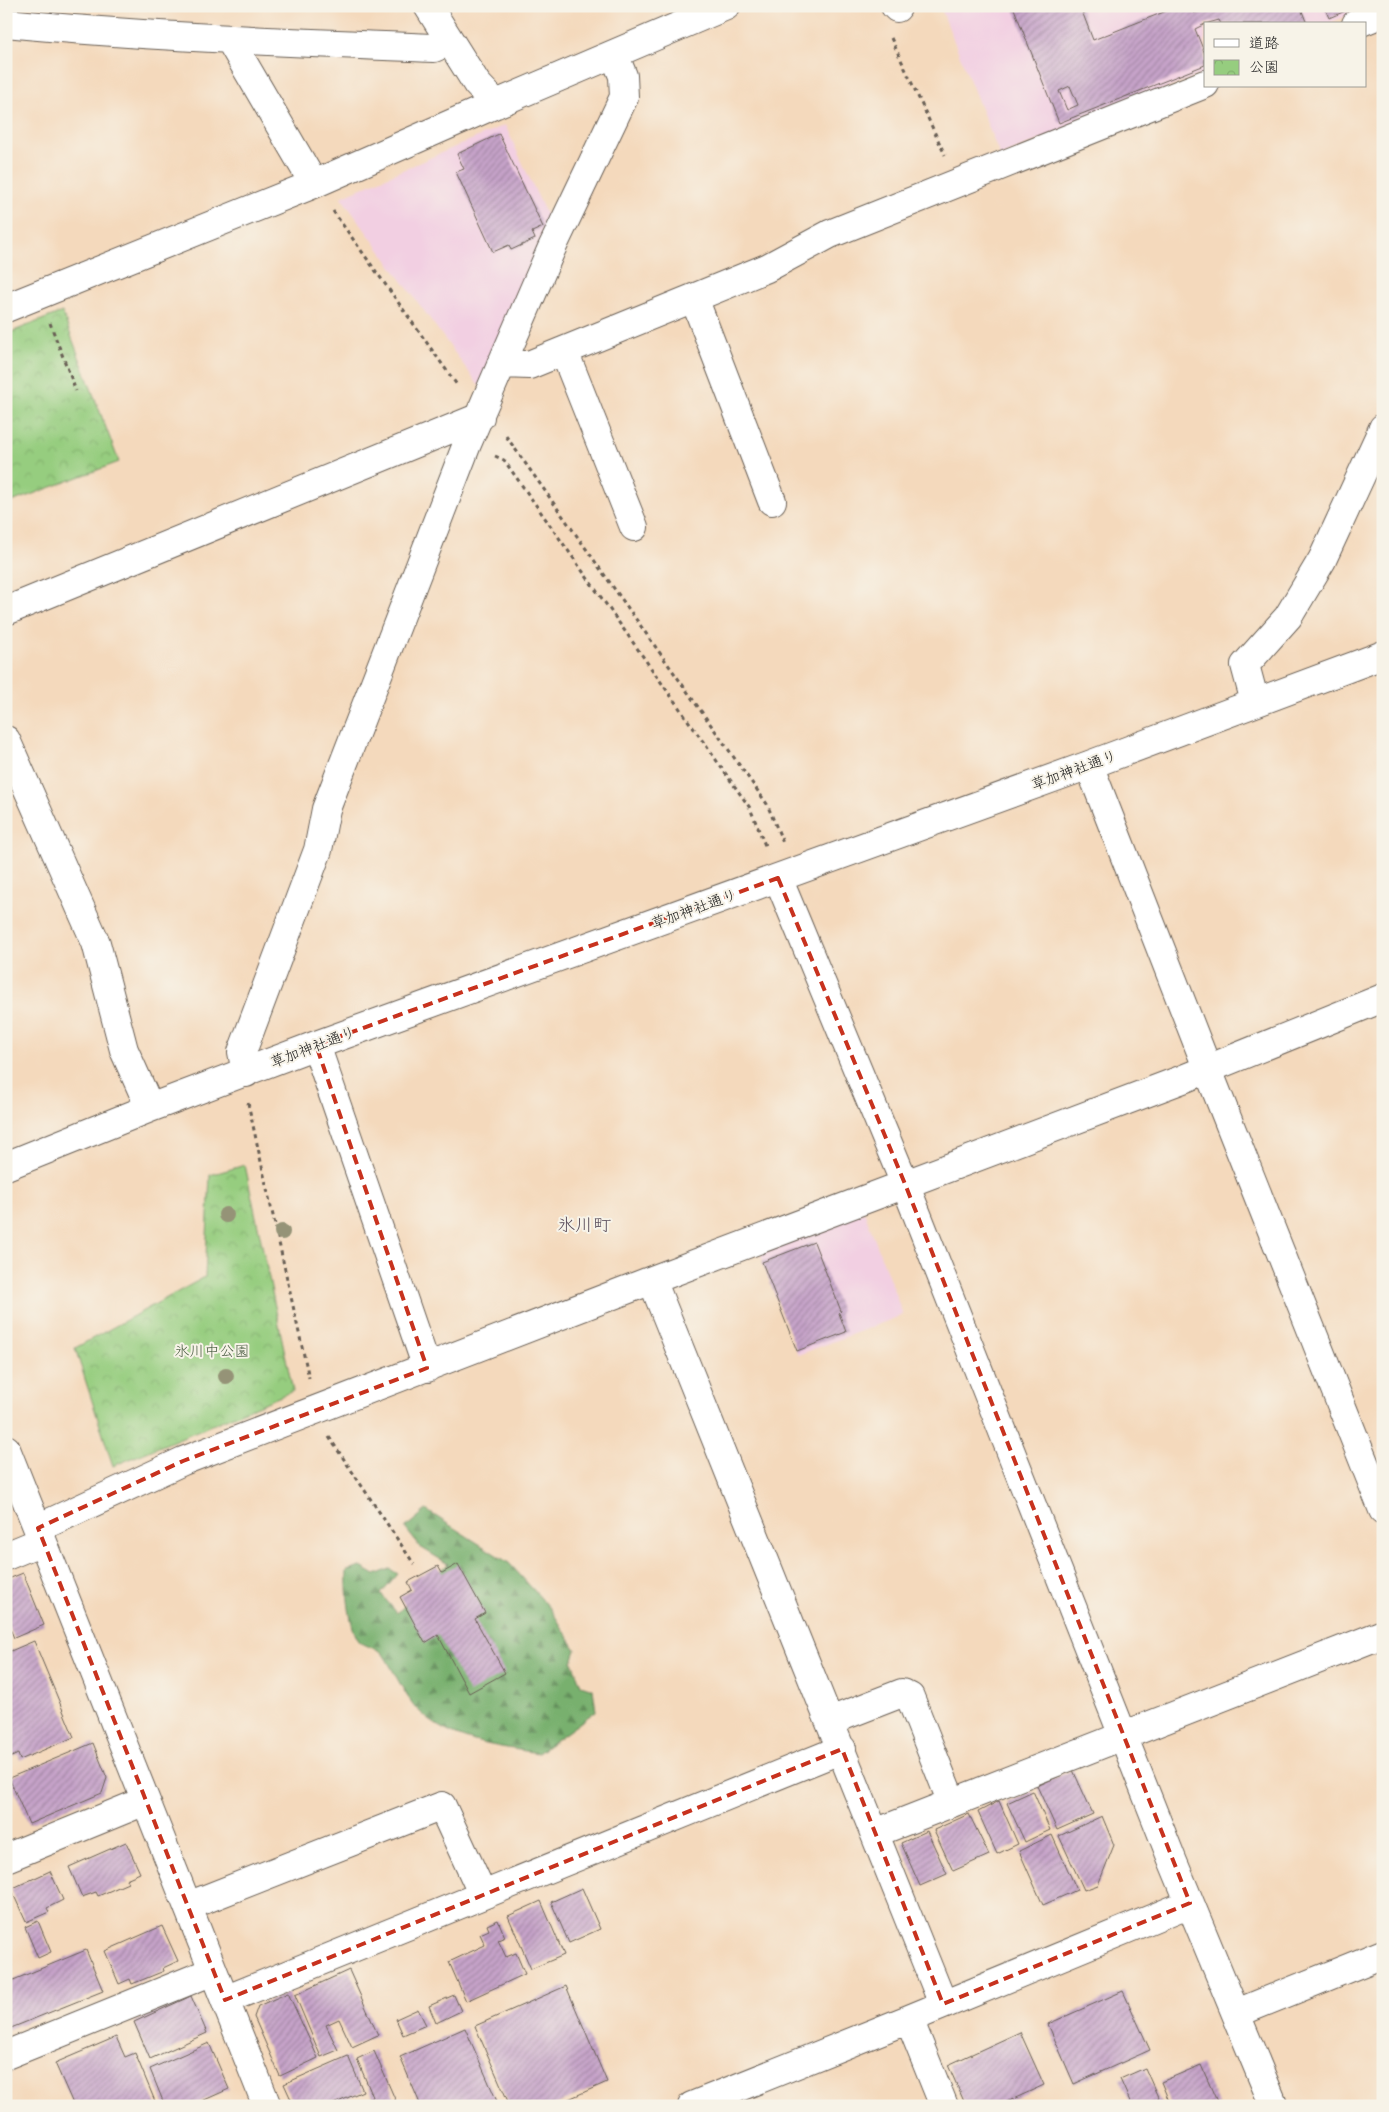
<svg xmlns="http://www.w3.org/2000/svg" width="1389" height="2112" viewBox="0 0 1389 2112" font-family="'Shantell Sans','Klee One',sans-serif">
<defs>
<pattern id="forest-firs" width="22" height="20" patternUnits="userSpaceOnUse" patternTransform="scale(1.25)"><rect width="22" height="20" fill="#78b06e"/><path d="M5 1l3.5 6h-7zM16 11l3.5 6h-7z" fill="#628e5a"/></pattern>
<pattern id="park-crowns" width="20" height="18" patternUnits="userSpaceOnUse" patternTransform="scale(1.25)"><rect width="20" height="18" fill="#96cd7f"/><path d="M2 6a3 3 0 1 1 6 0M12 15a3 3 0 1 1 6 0" fill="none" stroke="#81af6d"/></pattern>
<pattern id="building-hatch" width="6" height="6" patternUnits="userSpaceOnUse" patternTransform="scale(1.25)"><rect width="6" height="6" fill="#c6a3c9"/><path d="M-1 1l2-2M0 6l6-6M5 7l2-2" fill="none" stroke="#a084a2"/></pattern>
</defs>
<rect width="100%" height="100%" fill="#f7f3e8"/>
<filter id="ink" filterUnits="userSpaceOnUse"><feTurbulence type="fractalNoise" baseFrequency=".02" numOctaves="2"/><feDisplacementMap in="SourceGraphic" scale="10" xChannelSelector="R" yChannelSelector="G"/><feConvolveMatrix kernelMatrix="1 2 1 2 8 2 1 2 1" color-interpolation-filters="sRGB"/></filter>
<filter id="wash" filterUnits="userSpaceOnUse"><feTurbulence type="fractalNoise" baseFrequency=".0096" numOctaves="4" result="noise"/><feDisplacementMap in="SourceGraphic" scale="20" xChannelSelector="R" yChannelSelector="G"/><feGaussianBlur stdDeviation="1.12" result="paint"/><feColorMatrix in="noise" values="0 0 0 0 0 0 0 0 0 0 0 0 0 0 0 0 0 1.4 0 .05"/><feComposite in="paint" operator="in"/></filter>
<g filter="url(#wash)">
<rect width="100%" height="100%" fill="#f4d9bc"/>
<path fill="#f2cfe2" d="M940,6H1371L1327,24H1205V73L1000,156Z
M505,125L551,225L479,386L341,197Z
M864,1211L903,1315L798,1355L759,1250Z"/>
<path fill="url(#forest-firs)" stroke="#4a6645" d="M426,1510L509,1563L550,1608L576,1650L572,1662L581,1685L593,1689L596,1711L538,1753C496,1746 449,1742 418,1710C405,1697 394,1670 383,1654C378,1647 366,1648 360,1642C349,1630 346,1588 347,1571L361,1567L375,1575L390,1569L398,1574L381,1594L397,1613L448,1564L420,1547L405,1528Z"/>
<path fill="url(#park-crowns)" stroke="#59744e" d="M62,312L119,462L6,504V334Z
M245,1165L293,1391L113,1466L75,1348L205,1277L210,1175Z"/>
<g id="blocks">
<path fill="url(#building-hatch)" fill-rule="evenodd" d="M1013,6H1080L1093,40L1179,6H1191L1194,13L1211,6H1300L1307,24H1221L1219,20L1205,24L1195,29L1205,54V65L1059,123ZM1070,86L1078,105L1067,110L1059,91Z
M1324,6H1357L1329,18Z
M499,134L543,227L532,232L535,239L511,250L509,245L493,252L456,172L464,169L457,154Z
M814,1242L841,1311L839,1313L846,1332L797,1351L762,1262Z
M458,1564L485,1613L475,1619L505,1673L469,1693L438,1635L425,1643L400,1597L412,1590L408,1582L438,1566L442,1573Z
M23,1573L44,1625L14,1638L6,1619V1580Z
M34,1641L74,1737L20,1760L18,1754L7,1759L6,1653Z
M93,1743L107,1778L102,1793L29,1824L9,1778Z
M1073,1770L1093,1814L1057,1830L1037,1786Z
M1033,1791L1050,1830L1025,1842L1007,1803Z
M999,1801L1018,1844L997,1854L978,1812Z
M969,1814L989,1855L953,1871L934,1830Z
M1102,1816L1114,1845L1098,1885L1084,1890L1059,1836Z
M927,1831L947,1874L920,1886L901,1843Z
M1052,1835L1077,1890L1043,1905L1019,1851Z
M126,1842L140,1873L126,1879L128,1883L98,1896L96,1892L82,1897L69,1867Z
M50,1871L63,1900L47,1908L49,1912L26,1922L11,1889Z
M582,1888L600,1929L569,1943L551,1902Z
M541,1901L564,1955L531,1969L508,1916Z
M498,1920L505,1937L498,1940L506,1957L516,1953L525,1974L466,2001L449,1962L485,1945L480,1934L489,1930L487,1925Z
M38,1921L51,1952L38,1958L25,1927Z
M162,1926L178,1961L163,1968L164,1971L132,1984L130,1979L119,1984L105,1951Z
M86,1950L103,1991L6,2030V1983Z
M6,1955L12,1966L6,1969Z
M349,1970L378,2035L352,2047L339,2019L326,2025L338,2050L321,2057L295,1995Z
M566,1986L607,2082L553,2106H510L475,2026Z
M1123,1991L1150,2050L1074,2084L1048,2024Z
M288,1993L318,2058L280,2076L254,2017L258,2006Z
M454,1995L461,2011L436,2023L429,2006Z
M191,1996L207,2033L150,2059L134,2022Z
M418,2009L426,2025L403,2035L396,2019Z
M465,2028L499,2106H421L400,2057Z
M1020,2032L1044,2085L998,2106H966L948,2065Z
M116,2037L125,2057L135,2053L157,2106H74L55,2063Z
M209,2043L229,2089L191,2106H165L150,2069Z
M374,2051L398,2106H354L373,2097L357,2059Z
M348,2056L363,2091L329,2106H294L284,2084Z
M1201,2065L1219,2106H1171L1161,2082Z
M1145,2068L1162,2106H1132L1120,2079Z"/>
</g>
</g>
<g filter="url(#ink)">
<use href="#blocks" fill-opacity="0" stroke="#685e54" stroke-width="1"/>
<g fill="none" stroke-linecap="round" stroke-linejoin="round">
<g stroke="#685e54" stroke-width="30">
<path id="minor" d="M428,6L477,84L496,104
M895,6L897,8
M6,23C148,37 291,42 434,48L449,41
M1356,24L1383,13
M230,40L314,184
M694,298L772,501
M6,308L314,184L496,104L726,6
M564,351L634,527
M501,364L529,365L767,268L830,234L1205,84
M6,611L480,417
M1255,702L1245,665L1288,617L1322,560L1383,428
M6,740L96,943L124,1050L150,1108
M1089,765L1208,1070L1383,1510
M778,878L905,1184L1173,1862L1274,2106
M316,1045L427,1368
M246,1073L242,1052L318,850L326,809L467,444L551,250L624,97L623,76L614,54
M6,1166L150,1108L316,1045L1089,765L1383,655
M652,1280L943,2004
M6,1449L267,2106
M38,1528L183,1461L652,1280L1183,1079L1383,998
M6,1556L42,1541
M830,1721L902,1693L910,1697L952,1803
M875,1833L1383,1634
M6,1858L145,1801
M188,1906L442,1806L483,1895
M225,2000L842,1749
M1237,2013L1383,1954
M909,2019L944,2106
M6,2055L213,1971
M692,2106L909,2019L1190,1903"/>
</g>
<path stroke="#685e54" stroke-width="3" stroke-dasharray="4 4" stroke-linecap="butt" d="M891,38L945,155
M333,211L457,385
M50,323L76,391
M506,436L767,804L783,843
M495,456L504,460L750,808L766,848
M248,1103L309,1378
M329,1437L414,1564"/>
<use href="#minor" stroke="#fff" stroke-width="28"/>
</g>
<g fill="#959377">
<circle cx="226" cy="1215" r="8"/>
<circle cx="282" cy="1232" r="8"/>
<circle cx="226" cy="1376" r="8"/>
</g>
</g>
<path fill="none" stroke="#c8321e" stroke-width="4" stroke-dasharray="10 6" stroke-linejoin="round" d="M778,878L905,1184L1190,1903L943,2004L842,1749L225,2000L38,1528L183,1461L427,1368L316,1045Z"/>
<g text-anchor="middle" stroke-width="4" stroke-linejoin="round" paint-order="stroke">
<g font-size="15" fill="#1c1c1c" stroke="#f7f3e8">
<text transform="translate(1074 770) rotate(-20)" y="5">草加神社通り</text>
<text transform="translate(694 909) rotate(-20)" y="5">草加神社通り</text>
<text transform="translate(313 1047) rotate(-21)" y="5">草加神社通り</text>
</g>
<g font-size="15" fill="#475a3f" stroke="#f7f3e8">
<text x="212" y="1356">氷川中公園</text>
</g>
<g font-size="18" fill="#584b59" stroke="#f7f3e8">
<text x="584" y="1231">氷川町</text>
</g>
</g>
<rect width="1389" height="2112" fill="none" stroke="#f7f3e8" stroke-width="25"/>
<rect x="1204" y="22" width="162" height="65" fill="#f7f3e8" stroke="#9f9d96"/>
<rect x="1214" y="39" width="25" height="8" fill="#ffffff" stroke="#9f9d96"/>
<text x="1249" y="48" font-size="15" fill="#1c1c1c">道路</text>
<rect x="1214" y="60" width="25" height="15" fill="url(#park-crowns)" stroke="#9f9d96"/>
<text x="1249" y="72" font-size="15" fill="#1c1c1c">公園</text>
</svg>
